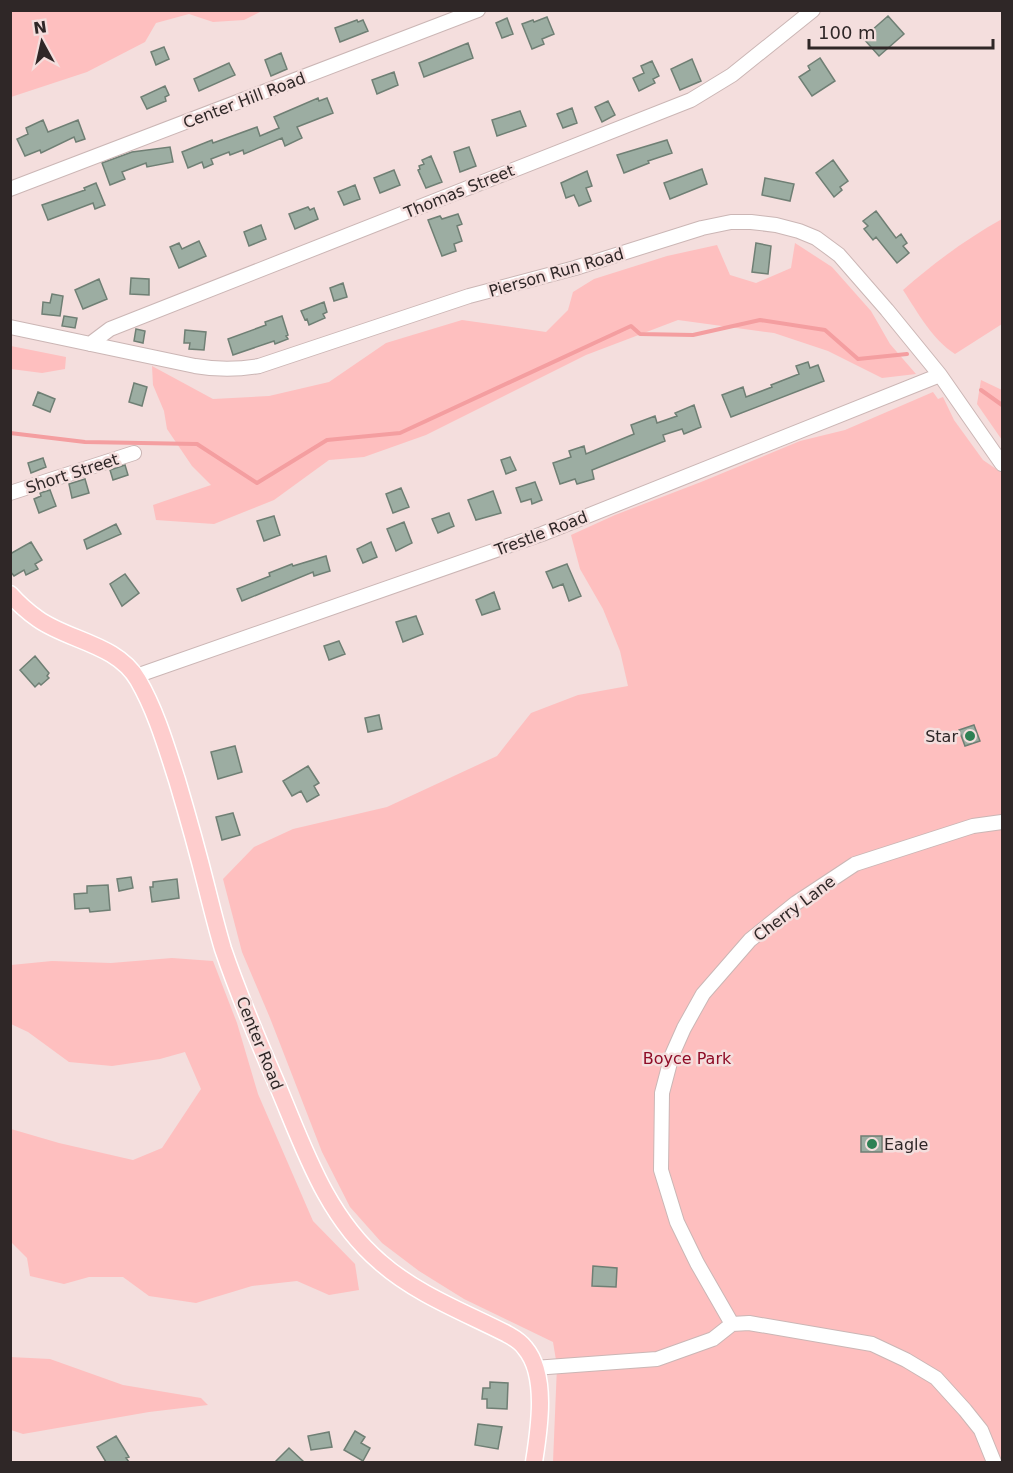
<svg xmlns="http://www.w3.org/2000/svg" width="1013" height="1473" viewBox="0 0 1013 1473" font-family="'DejaVu Sans',sans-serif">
<rect width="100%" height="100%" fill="#f4dedd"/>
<path fill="#febfbf" d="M11,10H262V11L244,20L213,22L189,14L156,23L145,42L87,72L11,97Z
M1002,219V324L955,354C932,339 918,313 903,290C934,263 966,239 1002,219Z
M795,243L832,267L871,311L890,344L916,374L882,378L828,351L774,333L678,320L586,355L426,435L364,457L329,460L274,500L214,524L156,520L153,505L211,485L192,466L167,429L164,411L153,385L152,366L213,399L269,396L329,382L386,343L462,320L546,332L568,310L573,292L594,279L667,256L717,245L730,275L756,283L791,268Z
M11,346L66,357L65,369L42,373L11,369Z
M981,380L1002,390V440L977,404Z
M933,392L938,399L943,397L954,420L983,460L1002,473V1462H553L557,1366L553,1342L464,1299L419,1271L382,1243L350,1207L322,1152L270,1018L242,952L223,879L254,847L293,829L387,807L497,756L531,713L578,695L628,686L620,651L603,609L580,569L571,535L615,515L701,482L800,441L845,430Z
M172,958L213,961L237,1023L258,1094L313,1221L355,1264L359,1290L329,1295L297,1281L252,1286L196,1303L149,1296L123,1277H89L64,1284L30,1276L27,1258L11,1242V1129L59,1143L133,1160L162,1148L201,1089L185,1052L160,1059L112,1066L69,1062L28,1032L11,1024V965L52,961L111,963Z
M10,1357L50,1359L123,1385L201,1398L208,1405L149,1412L23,1434L11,1430Z"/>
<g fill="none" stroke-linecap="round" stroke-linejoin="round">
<path stroke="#f49ea0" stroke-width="4" d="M981,390L1002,405
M10,433L85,442L197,444L257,483L327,440L400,433L631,326L640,334L693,335L760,320L825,330L858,359L907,354"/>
</g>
<path fill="#9cada2" stroke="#6f7f74" stroke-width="1.5" d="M888,16L904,34L879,56L863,38Z
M547,17L554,34L542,39L544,44L532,49L522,24L533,20L534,22Z
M507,18L513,34L502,38L496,23Z
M357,20L358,22L363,20L368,31L340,42L335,28Z
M468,43L473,58L424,77L419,63Z
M164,47L169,59L156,65L151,52Z
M281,53L287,69L271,76L265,60Z
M820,58L835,81L812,96L799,77L810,70L808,66Z
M692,59L701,81L680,90L671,69Z
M652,61L659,76L653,79L655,83L639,91L633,78L644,73L641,66Z
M229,63L235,75L199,91L194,79Z
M394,72L398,85L377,94L372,80Z
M165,86L169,95L165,97L166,101L147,109L141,97Z
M318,98L319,101L327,98L333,113L297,127L302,138L285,146L282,138L244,154L243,150L230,155L229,152L211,159L213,164L204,168L202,162L188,168L182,152L212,140L213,143L257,127L260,136L279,128L274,117Z
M608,101L615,115L602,122L595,107Z
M572,108L577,123L563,128L557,114Z
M520,111L526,126L497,136L492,120Z
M43,120L48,132L78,120L85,139L76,142L74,137L41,153L40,150L25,156L17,139L28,134L26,128Z
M667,140L672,153L648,161L649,163L624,173L617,155Z
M170,147L173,162L147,167L146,163L122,172L125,179L110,185L102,163L132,152Z
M469,147L476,166L460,172L454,152Z
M431,156L442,182L426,188L418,170L420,169L419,166L424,164L422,160Z
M833,160L848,181L840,187L842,190L834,197L816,173Z
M702,169L707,184L670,199L664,183Z
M394,170L400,185L380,193L374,178Z
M587,171L592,186L586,188L591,201L579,206L574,195L566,198L561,183Z
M765,178L794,184L790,201L762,195Z
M96,183L105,205L95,209L93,203L48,220L42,205L85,190L84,188Z
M355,185L360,199L344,205L338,192Z
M308,207L310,210L314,208L318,219L295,229L289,214Z
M876,211L896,238L901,234L907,243L903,246L909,253L897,263L876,237L873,240L864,229L868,226L863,221Z
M458,214L462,224L457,226L462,241L454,244L456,251L442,256L428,220L440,216L442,219Z
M261,225L266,239L249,246L244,232Z
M199,241L206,256L179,268L170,247L179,243L182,249Z
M756,243L771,246L768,274L752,272Z
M131,278L149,279V295L130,294Z
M99,279L107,299L83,309L75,290Z
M343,283L347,297L334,301L330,288Z
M52,294L63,296L60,316L42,314L43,302L50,303Z
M324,302L327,312L323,314L325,318L309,325L307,319L305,320L301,311Z
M64,316L77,318L75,328L62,326Z
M282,316L288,335L286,336L288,339L275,344L274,341L233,355L228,339L266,325L265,322Z
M136,329L145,331L143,343L134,341Z
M185,330L206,332L204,350L189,349L190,343H184Z
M808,362L810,368L818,365L824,381L731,417L722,395L743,387L746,397L772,387L771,385L799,374L796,366Z
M134,383L147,387L142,406L129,402Z
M38,392L55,399L50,412L33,405Z
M694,405L701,427L684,434L682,429L663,435L665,441L592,470L594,479L577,484L575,479L560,484L553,463L571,457L569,451L584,446L586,454L634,434L631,425L655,416L657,423L677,416L675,413Z
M510,457L516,470L506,474L501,460Z
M43,458L46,467L31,473L28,463Z
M125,465L128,475L113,480L110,470Z
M85,479L89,493L72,498L69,484Z
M535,482L542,500L532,504L531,499L521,502L516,488Z
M401,488L409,507L393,513L386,494Z
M50,490L56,506L39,513L34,499L41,496L40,493Z
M493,491L501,513L476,520L468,500Z
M449,513L454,526L438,533L432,519Z
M274,516L280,535L264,541L257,521Z
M404,522L412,543L396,551L387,529Z
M116,524L121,534L87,549L84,540Z
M31,542L42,560L35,564L38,569L26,575L24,570L14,576L10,571V554Z
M371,542L377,557L363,563L357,549Z
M326,556L330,571L314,576L313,572L242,601L237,589L270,576L269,573L292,564L293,566Z
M567,564L581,596L569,601L563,584L553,588L546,572Z
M125,574L139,593L122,606L110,584Z
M494,592L500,609L482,615L476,600Z
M416,616L423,634L403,642L396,622Z
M339,641L345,654L329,660L324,646Z
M35,656L49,673L47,676L49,678L41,685L39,683L35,687L20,670Z
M379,715L382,729L368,732L365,718Z
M974,725L980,741L965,746L959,730Z
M235,746L242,772L218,779L211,752Z
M308,766L319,783L314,786L319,795L307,802L301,791L292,796L283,781Z
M233,813L240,835L222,840L216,817Z
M131,877L133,888L119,891L117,879Z
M177,879L179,898L152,902L150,887H153V882Z
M108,885L110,910L90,912L89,908L75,909L74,894L87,893V886Z
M861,1136H882V1152H861Z
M593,1266L617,1268L616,1287L592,1286Z
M490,1382L508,1383L507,1409L487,1408V1399H482L483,1388H490Z
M478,1424L502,1427L498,1449L475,1445Z
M355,1431L365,1437L361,1443L370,1448L363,1461L344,1450Z
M329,1432L332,1447L311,1450L308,1436Z
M116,1436L129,1457L126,1458L129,1462H106L97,1447Z
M289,1448L304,1462H275Z"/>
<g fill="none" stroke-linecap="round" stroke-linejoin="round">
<g stroke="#cbb6b5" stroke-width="16">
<path id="minor" d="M10,189L478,10
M10,327L195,366C218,370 236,370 259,366L469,296L575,268L702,228L731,222H751L776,225L799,231L816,238L839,255L887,310L940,375L1002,464
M90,344L110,329L691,100L732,75L813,10
M10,493L134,453
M136,676L542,534L940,375
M732,1324L697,1263L677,1222L661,1170L662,1093L672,1055L684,1028L703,994L750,940L796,903L855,864L973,826L1002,822
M534,1368L657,1359L713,1339L732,1324L749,1323L872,1344L906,1360L936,1378L965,1410L981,1430L994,1462"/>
</g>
<g stroke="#fff" stroke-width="19">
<path id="major" d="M10,594C18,603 28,612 38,619C69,641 117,644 138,680C156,711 166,746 177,780C188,817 198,853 207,889C212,909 217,929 223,949C239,996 259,1043 279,1089C305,1151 327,1217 380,1262C416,1294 464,1312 507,1334C514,1338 520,1341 525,1348C548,1375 539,1430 534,1462"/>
</g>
<use href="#minor" stroke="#fff" stroke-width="14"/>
<use href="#major" stroke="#fecdcd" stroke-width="16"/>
</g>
<g fill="#2e8154" stroke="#f4dedd" stroke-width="2">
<circle cx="970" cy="736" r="6"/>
<circle cx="872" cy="1144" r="6"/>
</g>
<g text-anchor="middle" stroke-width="5" stroke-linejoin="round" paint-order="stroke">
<g font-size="16" fill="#2f2727" stroke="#f4dedd">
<text transform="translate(244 100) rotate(-21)" y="6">Center Hill Road</text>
<text transform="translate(459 191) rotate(-22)" y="6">Thomas Street</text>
<text transform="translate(556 272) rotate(-16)" y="6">Pierson Run Road</text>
<text transform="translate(72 473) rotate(-18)" y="6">Short Street</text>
<text transform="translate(541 533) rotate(-21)" y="6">Trestle Road</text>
<text transform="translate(794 908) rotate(-37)" y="6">Cherry Lane</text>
<text transform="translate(260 1043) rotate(68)" y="6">Center Road</text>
</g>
<g font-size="16" fill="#2f2727" stroke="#f4dedd" text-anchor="end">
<text x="958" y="742">Star</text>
<text x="884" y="1150" text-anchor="start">Eagle</text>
</g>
<g font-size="16" fill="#8e0c27" stroke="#f4dedd">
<text x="687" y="1064">Boyce Park</text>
</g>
</g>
<rect width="1013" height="1473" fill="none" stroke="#2f2727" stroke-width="24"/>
<g transform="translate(42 42) rotate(352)" stroke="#f4dedd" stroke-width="4.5" paint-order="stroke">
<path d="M0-4.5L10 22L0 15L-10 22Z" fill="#2f2727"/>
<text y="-9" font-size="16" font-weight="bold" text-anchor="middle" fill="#2f2727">N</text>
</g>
<path d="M809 39v9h184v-9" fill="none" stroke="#2f2727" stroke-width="3"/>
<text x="818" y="39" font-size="18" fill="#2f2727" stroke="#f4dedd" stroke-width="4.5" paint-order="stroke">100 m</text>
</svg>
